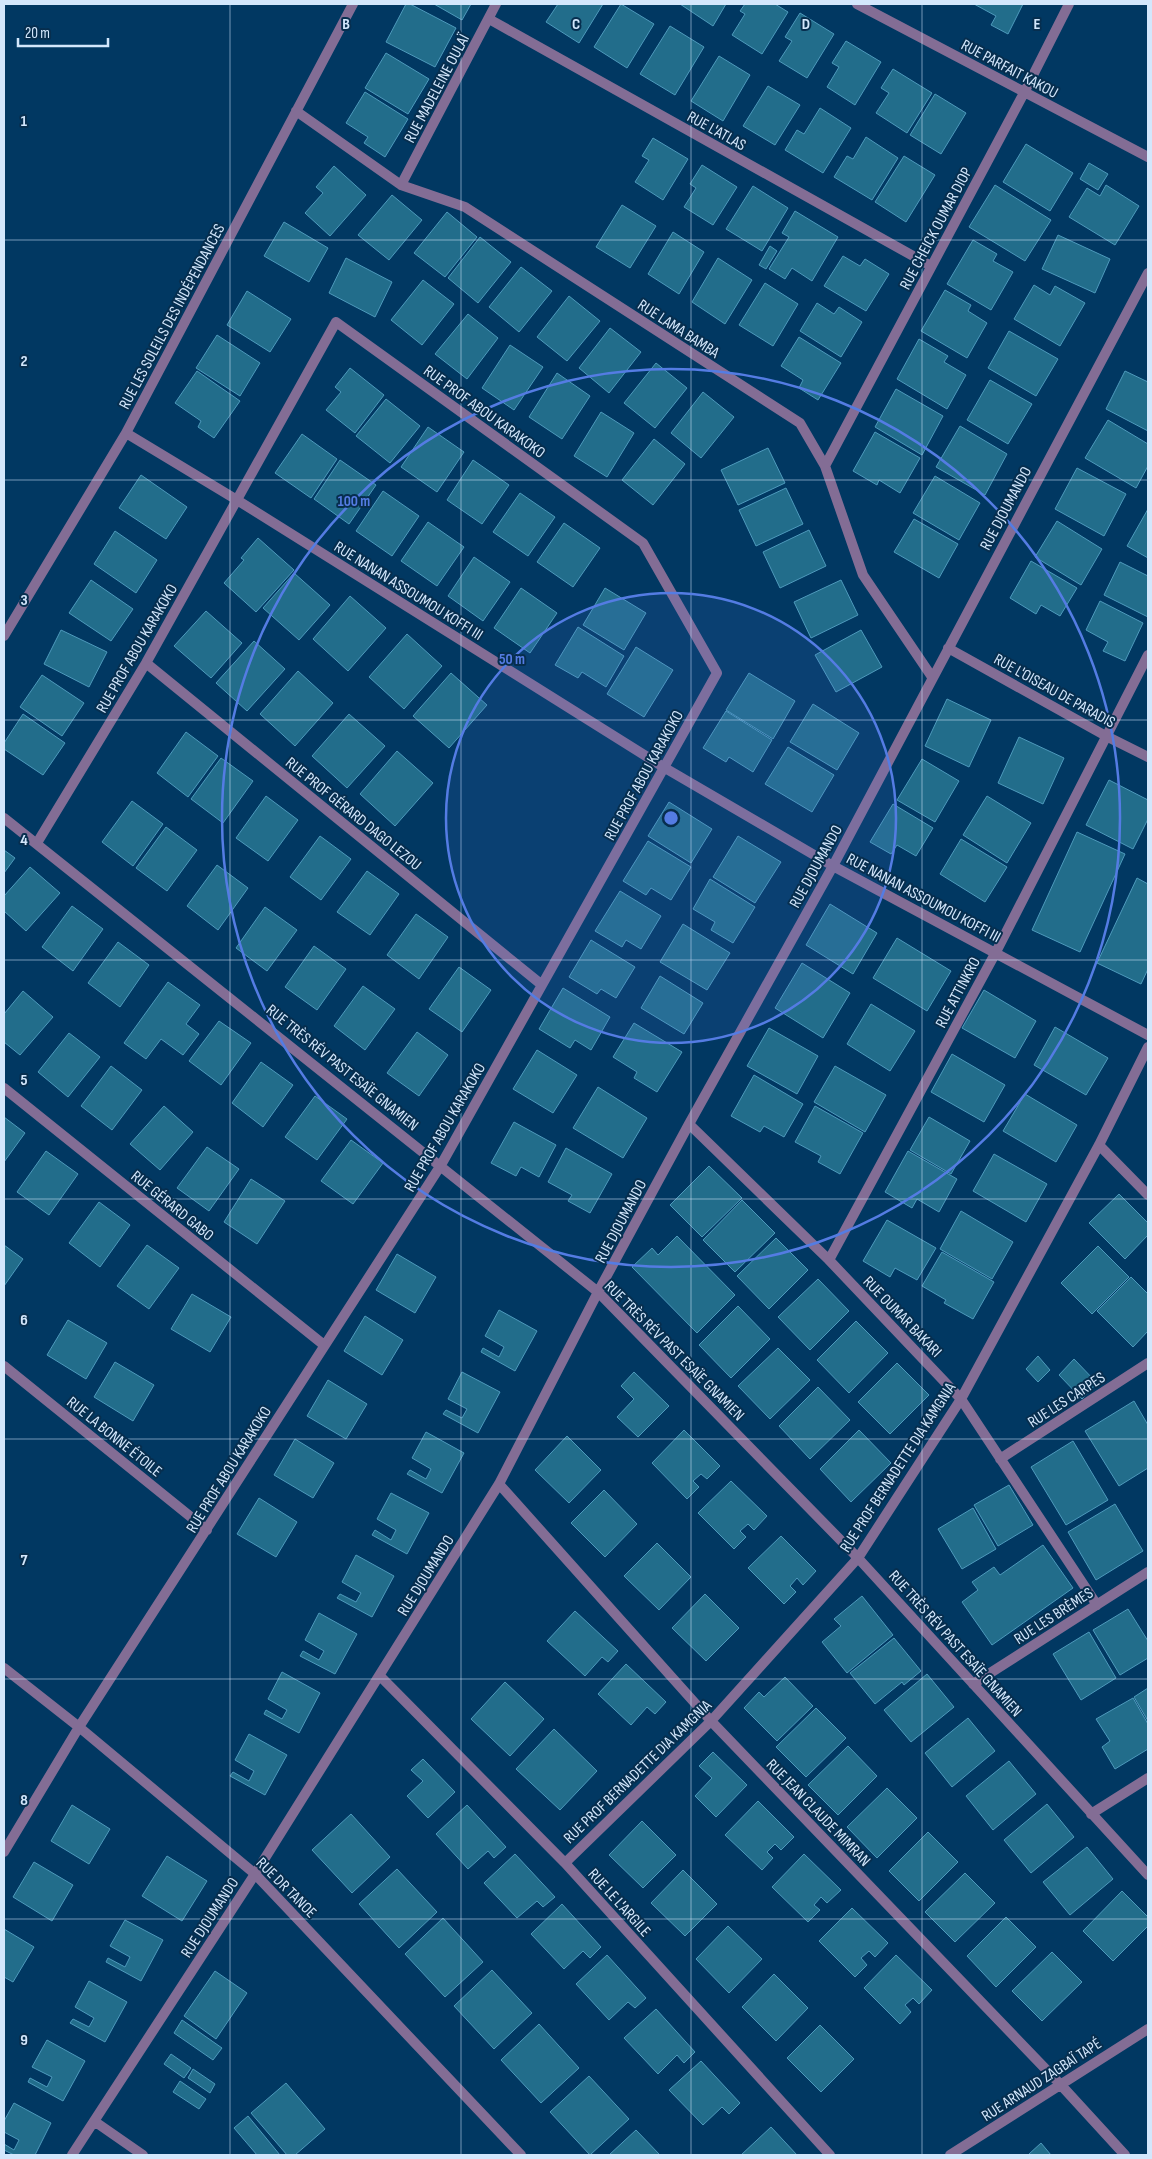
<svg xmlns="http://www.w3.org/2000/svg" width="1152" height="2159" viewBox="0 0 1152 2159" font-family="'Sofia Sans Condensed',sans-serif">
<rect width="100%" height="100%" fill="#013862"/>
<path fill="#226d8b" stroke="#4e9abc" d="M406,4H410L456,28L435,67L386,42Z
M434,4H471L462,20Z
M558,4H603L579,43L546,22Z
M621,4L654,24L627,68L594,47Z
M680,4H726L713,26Z
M745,4H775L788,12L762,54L732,35L745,14L740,11Z
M974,4H1023L1008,34L991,25L996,16Z
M800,13L834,34L807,78L779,61L792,41L785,37Z
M670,26L704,47L675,95L640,74Z
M846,41L881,62L855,105L827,87L839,67L832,63Z
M386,53L429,79L408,114L365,88Z
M719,56L750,75L723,121L691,101Z
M893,69L932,93L907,133L876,113L889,93L881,88Z
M768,86L800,105L775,145L743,126Z
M365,92L408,119L385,157L364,143L368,137L346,123Z
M935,94L966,113L941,154L910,135Z
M820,108L851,128L823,173L785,150L797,130L804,134Z
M866,137L898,158L872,200L834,177L847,156L853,159Z
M653,138L688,159L663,200L635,182L649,160L642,156Z
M1026,144L1073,173L1050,211L1003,182Z
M904,156L935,175L906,222L875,202Z
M1089,163L1108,174L1098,190L1080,179Z
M702,165L737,187L713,225L684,207L696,188L690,184Z
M334,166L366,195L330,236L305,213L323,193L316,187Z
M995,185L1051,220L1025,261L969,227Z
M1106,185L1139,206L1115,245L1069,217L1087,188L1100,196Z
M753,186L788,208L762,251L726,229Z
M392,195L422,220L389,260L358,235Z
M622,205L656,226L630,268L596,247Z
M795,211L838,237L812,281L792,268L785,279L769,269L789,237L782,233Z
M447,212L477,237L445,277L414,253Z
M284,222L328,248L309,282L264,256Z
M673,232L704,252L679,294L648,274Z
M1058,235L1110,259L1095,293L1042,269Z
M480,237L511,262L478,303L448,278Z
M973,240L997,254L993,261L1013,272L991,310L947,284Z
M770,246L777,251L766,269L759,265Z
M843,256L860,266L865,259L889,274L866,311L824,286Z
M346,258L392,282L375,317L329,293Z
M718,258L752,280L725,324L692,302Z
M521,267L552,291L519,332L489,307Z
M423,280L454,304L422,345L391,320Z
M765,283L798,304L773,346L739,325Z
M1034,285L1050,295L1055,286L1085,303L1060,346L1014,319Z
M945,290L971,305L968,311L987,323L967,358L921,331Z
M247,291L291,319L270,352L227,325Z
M569,296L600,321L567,361L537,337Z
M817,303L834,314L839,307L862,322L841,357L800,331Z
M468,314L498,338L467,379L435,354Z
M610,328L641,352L609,393L579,368Z
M1009,331L1058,359L1036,396L988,368Z
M217,335L260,363L240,396L196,368Z
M799,337L841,363L818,400L799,388L803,380L781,366Z
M919,339L948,356L944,362L966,375L947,409L897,379Z
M510,345L543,367L514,410L482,388Z
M656,363L687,388L655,428L624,403Z
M350,368L384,395L355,433L326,410L341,392L335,387Z
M197,371L240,401L214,438L198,427L201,421L175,403Z
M1125,371L1148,382V431L1106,409Z
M557,373L590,396L562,439L529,417Z
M990,380L1032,404L1008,444L967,420Z
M896,389L943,416L922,455L875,427Z
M703,392L734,417L701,458L671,433Z
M386,399L420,426L390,463L356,436Z
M601,412L634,433L607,477L574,456Z
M1108,420L1148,444V466L1136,488L1085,458Z
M960,426L1007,454L985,495L936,467Z
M428,427L464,452L437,492L401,467Z
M875,432L920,458L900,493L879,480L877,485L853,471Z
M302,434L337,459L311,498L275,473Z
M654,439L685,464L653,505L622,480Z
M768,448L785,483L738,505L721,470Z
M340,460L376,485L349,524L314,499Z
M473,460L509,485L482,524L447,500Z
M1077,468L1126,494L1104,536L1055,509Z
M141,475L187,507L166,539L119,508Z
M935,476L980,503L959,540L913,513Z
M786,488L803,524L756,546L739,510Z
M383,491L419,516L392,556L356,531Z
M520,493L555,517L528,556L493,532Z
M1148,509V558L1127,546Z
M914,519L958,544L939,578L894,552Z
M1057,521L1102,549L1081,585L1035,557Z
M428,522L464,547L437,586L401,561Z
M564,523L600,548L573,587L537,562Z
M809,530L826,566L780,588L763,552Z
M115,531L157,560L136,593L94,564Z
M258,538L294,570L256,612L224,583L244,560L241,558Z
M474,557L510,582L483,621L448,596Z
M1031,561L1077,588L1060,616L1041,605L1036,614L1010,598Z
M1120,562L1148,576V617L1104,595Z
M294,573L330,605L299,640L263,608Z
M91,580L133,609L111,641L69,613Z
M841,580L858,615L811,638L794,602Z
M521,588L557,613L530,653L494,628Z
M605,588L646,613L624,650L583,625Z
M350,596L386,628L348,671L313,639Z
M1100,601L1143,623L1125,661L1103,651L1108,642L1086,630Z
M206,611L242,643L211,678L174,646Z
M578,627L624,656L606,687L582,672L578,678L555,665Z
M61,630L107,652L89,687L44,664Z
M861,630L882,667L836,692L815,655Z
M407,634L442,666L404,709L369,677Z
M254,641L285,669L247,711L216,683Z
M636,647L673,670L644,717L607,694Z
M298,671L333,703L295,746L260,714Z
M451,673L487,705L449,748L413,716Z
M749,673L795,701L773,739L726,710Z
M42,675L84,703L62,736L20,707Z
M947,699L991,720L969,767L925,746Z
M813,704L859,733L837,770L790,742Z
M726,711L772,740L753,772L729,757L726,762L703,748Z
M23,714L65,743L43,775L4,749V743Z
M349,714L385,746L347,788L312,756Z
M186,732L218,756L188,797L157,773Z
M1019,737L1064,758L1043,804L998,783Z
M788,747L834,775L812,812L765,784Z
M397,751L433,783L395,826L360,794Z
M221,758L253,781L223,823L191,799Z
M922,759L959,781L935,822L897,800Z
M1109,780L1148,800V819L1133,849L1086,825Z
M266,796L298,820L268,861L236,838Z
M987,796L1031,823L1007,863L963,835Z
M132,801L163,824L133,866L102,842Z
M669,802L712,829L691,863L648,836Z
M893,804L933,828L916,856L897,845L891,854L870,842Z
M166,827L197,850L167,891L136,868Z
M1077,832L1125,854L1080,952L1032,930Z
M320,836L351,859L321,900L290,877Z
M738,836L781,862L755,903L713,877Z
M961,839L1007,867L985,902L940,874Z
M648,841L691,867L671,900L651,888L646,895L623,881Z
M4,850L15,858L4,873Z
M217,865L248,888L218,930L187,906Z
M30,867L60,893L26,931L4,911V896Z
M367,871L399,894L370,935L337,912Z
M1137,878L1148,884V969L1141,984L1097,963Z
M710,879L755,907L733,943L711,930L715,922L693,909Z
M620,891L661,916L641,949L626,940L622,947L595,931Z
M830,904L877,933L853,974L806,945Z
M72,906L103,929L73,971L42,947Z
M265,907L297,930L267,971L236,948Z
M416,914L448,937L419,979L387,955Z
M683,924L730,953L707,990L660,962Z
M897,938L951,971L927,1011L873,978Z
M591,940L635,967L616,998L601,989L597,994L569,977Z
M118,942L149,965L120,1007L88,983Z
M314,946L346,969L317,1010L285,987Z
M802,963L850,993L823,1038L775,1008Z
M459,967L491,990L462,1032L429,1009Z
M660,976L703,1003L684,1034L641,1008Z
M168,982L200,1005L186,1024L199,1034L183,1055L161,1039L146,1059L124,1043Z
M363,986L395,1009L365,1050L334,1026Z
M563,988L610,1017L591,1050L575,1040L570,1048L539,1029Z
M984,990L1036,1021L1015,1058L962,1028Z
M23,991L53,1017L20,1055L4,1042V1014Z
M871,1004L915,1031L890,1071L847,1044Z
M219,1021L251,1043L221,1085L189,1061Z
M634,1023L682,1052L657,1092L634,1078L637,1072L613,1057Z
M1055,1027L1108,1058L1086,1095L1034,1065Z
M769,1028L818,1056L797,1094L747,1066Z
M417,1032L448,1055L419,1096L387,1073Z
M69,1033L100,1057L68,1097L38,1072Z
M537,1050L577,1075L553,1113L513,1089Z
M952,1054L1005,1085L984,1122L931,1092Z
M261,1062L293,1085L263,1127L232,1103Z
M111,1066L142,1090L112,1130L81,1106Z
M835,1066L886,1095L865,1132L814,1102Z
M754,1075L803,1104L784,1137L764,1126L760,1132L731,1116Z
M598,1087L647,1118L623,1158L573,1128Z
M1025,1094L1077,1125L1056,1162L1003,1131Z
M315,1096L347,1119L317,1160L285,1137Z
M164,1106L193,1132L160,1170L130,1144Z
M815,1106L863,1133L840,1174L818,1162L821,1156L795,1142Z
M4,1117L25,1133L4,1162Z
M929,1117L970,1141L951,1174L910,1150Z
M514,1122L556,1145L539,1177L521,1167L516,1176L491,1163Z
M351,1140L383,1163L353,1204L321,1181Z
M207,1147L239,1169L209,1211L177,1188Z
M566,1148L612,1174L590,1213L568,1201L572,1195L548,1182Z
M46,1151L78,1174L49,1215L17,1192Z
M908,1151L957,1179L939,1212L917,1199L912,1208L885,1192Z
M994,1154L1047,1184L1026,1222L973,1191Z
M709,1166L742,1198L702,1237L670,1205Z
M251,1179L285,1201L257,1244L224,1222Z
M1119,1194L1148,1223V1235L1125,1259L1089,1223Z
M742,1200L775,1233L735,1272L703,1240Z
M99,1202L130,1225L100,1267L69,1243Z
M961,1211L1013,1242L992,1279L940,1249Z
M887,1220L936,1248L917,1280L895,1268L890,1277L863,1261Z
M677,1236L735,1295L697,1333L632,1267L652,1248L658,1255Z
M776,1238L808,1270L769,1309L737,1276Z
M4,1245L23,1259L4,1286Z
M147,1245L179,1268L149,1309L117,1286Z
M1098,1246L1129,1277L1092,1314L1061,1283Z
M942,1252L994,1282L973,1319L944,1303L946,1300L922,1286Z
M397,1254L436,1277L415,1313L376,1290Z
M1131,1277L1148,1294V1331L1133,1347L1097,1311Z
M818,1279L849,1311L810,1350L778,1317Z
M192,1294L231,1317L210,1352L171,1329Z
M738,1306L770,1339L731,1378L699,1345Z
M499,1310L537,1331L515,1371L481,1352L483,1348L499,1357L504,1347L485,1336Z
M365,1316L403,1340L382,1375L344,1351Z
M68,1320L107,1343L86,1379L47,1355Z
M856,1321L888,1353L849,1393L817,1360Z
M778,1348L810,1380L770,1419L738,1386Z
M1038,1356L1050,1370L1038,1382L1026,1369Z
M1074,1359L1097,1383L1082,1399L1059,1375Z
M115,1362L154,1385L133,1421L94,1397Z
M897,1363L929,1395L890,1434L858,1402Z
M462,1372L500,1392L478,1433L443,1414L446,1410L462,1418L467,1409L448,1399Z
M634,1372L669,1406L638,1437L617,1417L634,1399L621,1386Z
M328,1380L367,1404L346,1439L307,1416Z
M818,1387L850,1420L810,1459L779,1426Z
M1134,1401L1148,1425V1468L1119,1486L1085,1431Z
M684,1430L720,1466L707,1479L701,1474L693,1481L699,1487L687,1499L652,1463Z
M859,1430L891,1463L851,1502L820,1469Z
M426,1432L464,1453L442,1493L407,1474L410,1470L426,1479L431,1469L412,1458Z
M567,1436L601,1470L569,1503L535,1470Z
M295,1439L334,1463L313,1498L274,1475Z
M1073,1441L1108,1500L1066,1525L1031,1467Z
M731,1481L767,1516L754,1530L748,1524L740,1531L746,1537L734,1549L698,1513Z
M1009,1485L1033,1525L998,1546L974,1505Z
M604,1490L637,1524L605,1557L571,1523Z
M391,1493L429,1513L407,1554L372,1535L375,1530L391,1540L396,1530L377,1519Z
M259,1498L297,1522L276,1557L237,1534Z
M1115,1504L1143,1551L1096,1580L1068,1532Z
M973,1508L996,1549L962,1569L938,1529Z
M781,1536L816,1571L803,1585L797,1578L790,1586L796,1592L784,1604L748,1568Z
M657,1543L691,1577L659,1610L624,1576Z
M1043,1545L1073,1588L992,1645L962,1602L978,1590L972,1582L994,1567L1000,1575Z
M356,1555L394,1576L372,1617L337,1598L340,1594L356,1602L361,1593L342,1582Z
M705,1594L739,1628L706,1661L672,1628Z
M862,1596L893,1635L847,1673L822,1642L841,1626L834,1619Z
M1128,1609L1148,1641V1658L1120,1675L1093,1630Z
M575,1611L618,1651L608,1662L602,1657L585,1676L547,1641Z
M319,1613L357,1634L335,1674L300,1656L303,1651L319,1660L324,1651L305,1640Z
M1089,1632L1116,1678L1081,1700L1053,1654Z
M894,1638L921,1671L904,1685L902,1682L875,1704L850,1673Z
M626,1664L666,1702L655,1714L647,1707L631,1725L598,1694Z
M282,1672L320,1693L299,1733L264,1714L266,1710L282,1719L287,1710L268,1699Z
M927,1674L954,1707L911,1742L884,1710Z
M785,1677L813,1706L777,1741L744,1708L759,1692L764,1697Z
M505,1682L544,1719L510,1756L471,1719Z
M1148,1688V1721L1134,1697Z
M1133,1698L1148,1724V1749L1115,1769L1102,1747L1110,1741L1096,1719Z
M816,1708L846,1738L806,1777L776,1747Z
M968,1718L995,1751L952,1787L925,1753Z
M554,1729L597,1771L560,1810L516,1769Z
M249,1734L287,1755L265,1795L230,1776L233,1772L249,1781L254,1771L235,1760Z
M848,1746L877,1776L838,1815L808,1785Z
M713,1752L747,1785L716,1817L695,1796L712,1778L699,1766Z
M423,1759L455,1792L428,1818L407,1796L423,1781L411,1770Z
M1009,1761L1036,1794L993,1830L966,1796Z
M887,1788L917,1818L877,1858L847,1827Z
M758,1801L794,1837L781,1850L775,1844L767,1852L773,1858L762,1870L725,1835Z
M1047,1804L1074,1837L1031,1873L1004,1840Z
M72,1805L110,1829L89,1864L51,1841Z
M467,1805L506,1847L494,1858L488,1851L468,1869L436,1834Z
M351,1814L390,1857L352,1893L312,1850Z
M642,1821L676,1855L643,1888L609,1855Z
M928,1832L958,1862L919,1901L889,1871Z
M1087,1847L1113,1879L1070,1915L1043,1882Z
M515,1854L555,1897L543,1907L537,1901L517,1918L484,1883Z
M804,1854L841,1890L827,1903L821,1897L814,1905L820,1910L808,1922L772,1887Z
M167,1856L207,1881L182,1921L142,1896Z
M34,1862L73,1885L52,1921L13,1897Z
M397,1869L437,1912L399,1948L359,1904Z
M683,1870L717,1904L685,1936L651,1903Z
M965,1873L995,1903L955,1942L925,1912Z
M1122,1891L1148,1917V1926L1113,1961L1083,1931Z
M562,1904L601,1947L590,1958L583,1951L564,1969L531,1934Z
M852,1908L888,1943L875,1957L869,1951L861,1958L867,1965L855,1977L819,1941Z
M1006,1917L1036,1947L996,1987L967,1956Z
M443,1918L483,1962L445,1997L405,1954Z
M125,1920L163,1940L141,1981L106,1962L108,1958L125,1967L130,1957L110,1946Z
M728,1926L762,1959L729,1993L696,1959Z
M4,1929L34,1947L13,1982L4,1977Z
M1052,1952L1082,1982L1042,2021L1012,1991Z
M607,1955L646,1998L635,2008L628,2002L609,2020L576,1984Z
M896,1955L932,1990L919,2004L913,1998L905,2005L911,2012L900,2024L864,1988Z
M492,1970L532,2013L494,2049L454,2006Z
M215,1971L247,1993L216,2039L184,2016Z
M774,1974L808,2008L776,2041L742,2007Z
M89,1981L127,2002L105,2042L70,2023L73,2019L89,2027L94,2018L75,2007Z
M656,2009L695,2052L684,2063L677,2055L658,2074L624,2038Z
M182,2020L222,2048L213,2060L174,2033Z
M539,2024L579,2068L541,2103L501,2060Z
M820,2025L854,2059L821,2092L787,2058Z
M47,2040L85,2061L63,2101L28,2082L30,2078L47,2087L52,2077L32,2067Z
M171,2054L191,2068L184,2078L164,2064Z
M701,2061L740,2103L729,2114L722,2107L703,2125L669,2090Z
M193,2069L215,2084L210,2093L188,2078Z
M589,2076L629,2119L590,2155L550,2112Z
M180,2081L206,2099L199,2109L173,2092Z
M286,2083L325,2129L295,2155H287L251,2113Z
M14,2103L51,2123L35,2155H14L4,2150V2144L14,2150L19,2140L4,2132V2121Z
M248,2116L280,2155H257L234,2128Z
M771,2127L797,2155H741Z
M636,2130L660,2155H609Z
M1041,2143L1051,2155H1030L1029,2154Z"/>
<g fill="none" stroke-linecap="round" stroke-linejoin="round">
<path stroke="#836d95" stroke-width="10" d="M857,4L1148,157
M489,19L931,266
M296,111L401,185L465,207L800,423L825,466L863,575L932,677
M401,185L496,4
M126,433L237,500L665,768L833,866L1148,1035
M825,466L1024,93L1069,4
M4,636L126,433L353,4
M948,648L1106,736L1148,757
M146,663L542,985
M4,818L598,1292L858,1558L1148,1875
M4,1088L324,1345
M689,1124L829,1260L961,1399L1097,1605
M1099,1145L1148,1195
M829,1260L996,952L1148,655
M4,1366L207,1530
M1000,1459L1148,1363
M499,1484L711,1721L1060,2084L1125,2155
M4,1668L79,1727L255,1874L521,2155
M380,1676L565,1863L830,2155
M973,1684L1148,1572
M1091,1814L1148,1778
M4,1852L79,1727L441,1165L717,673L643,543L336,322L146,663L37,843
M565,1863L711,1721L858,1558L961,1399L1099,1145L1148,1047
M94,2121L143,2155
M72,2155L255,1874L499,1484L598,1292L689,1124L833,866L1148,273
M950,2155L1148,2029"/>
</g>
<path fill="none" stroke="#d3e7fc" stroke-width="1" stroke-opacity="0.55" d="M230,4V2155M461,4V2155M691,4V2155M922,4V2155M4,240H1148M4,480H1148M4,720H1148M4,960H1148M4,1199H1148M4,1439H1148M4,1679H1148M4,1919H1148"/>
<circle cx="671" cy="818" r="225" fill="#547ce3" fill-opacity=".12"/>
<g fill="none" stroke="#547ce3" stroke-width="2.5">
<circle cx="671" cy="818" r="225"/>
<circle cx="671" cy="818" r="449"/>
</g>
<g text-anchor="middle" stroke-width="4" stroke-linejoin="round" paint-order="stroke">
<g font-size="16" fill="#d3e7fc" stroke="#072e4e">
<text transform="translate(1010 68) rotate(28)" y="6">RUE PARFAIT KAKOU</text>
<text transform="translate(436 88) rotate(-62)" y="6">RUE MADELEINE OULAÏ</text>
<text transform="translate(717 130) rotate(29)" y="6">RUE L'ATLAS</text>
<text transform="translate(935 228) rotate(-62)" y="6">RUE CHEICK OUMAR DIOP</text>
<text transform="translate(171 316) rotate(-62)" y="6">RUE LES SOLEILS DES INDÉPENDANCES</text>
<text transform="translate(679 328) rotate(33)" y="6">RUE LAMA BAMBA</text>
<text transform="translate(485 411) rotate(36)" y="6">RUE PROF ABOU KARAKOKO</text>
<text transform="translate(1005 508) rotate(-62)" y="6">RUE DJOUMANDO</text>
<text transform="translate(409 590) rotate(32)" y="6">RUE NANAN ASSOUMOU KOFFI III</text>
<text transform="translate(136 648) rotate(-60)" y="6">RUE PROF ABOU KARAKOKO</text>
<text transform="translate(1055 690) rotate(29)" y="6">RUE L'OISEAU DE PARADIS</text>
<text transform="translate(643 775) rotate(-61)" y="6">RUE PROF ABOU KARAKOKO</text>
<text transform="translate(354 813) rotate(39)" y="6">RUE PROF GÉRARD DAGO LEZOU</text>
<text transform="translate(815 866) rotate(-61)" y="6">RUE DJOUMANDO</text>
<text transform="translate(924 897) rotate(28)" y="6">RUE NANAN ASSOUMOU KOFFI III</text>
<text transform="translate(957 992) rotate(-62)" y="6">RUE ATTINKRO</text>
<text transform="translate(343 1067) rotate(39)" y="6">RUE TRÈS RÉV PAST ESAÏE GNAMIEN</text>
<text transform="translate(444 1127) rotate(-60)" y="6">RUE PROF ABOU KARAKOKO</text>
<text transform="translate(173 1205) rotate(39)" y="6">RUE GÉRARD GABO</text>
<text transform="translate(620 1221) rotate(-62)" y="6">RUE DJOUMANDO</text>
<text transform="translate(903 1316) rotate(46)" y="6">RUE OUMAR BAKARI</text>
<text transform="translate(675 1350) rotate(45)" y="6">RUE TRÈS RÉV PAST ESAÏE GNAMIEN</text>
<text transform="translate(1066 1399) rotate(-33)" y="6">RUE LES CARPES</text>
<text transform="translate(115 1436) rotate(39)" y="6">RUE LA BONNE ÉTOILE</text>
<text transform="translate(897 1467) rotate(-57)" y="6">RUE PROF BERNADETTE DIA KAMGNIA</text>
<text transform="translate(228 1469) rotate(-58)" y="6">RUE PROF ABOU KARAKOKO</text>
<text transform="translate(425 1575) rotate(-58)" y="6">RUE DJOUMANDO</text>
<text transform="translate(1053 1615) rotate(-33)" y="6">RUE LES BRÈMES</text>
<text transform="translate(956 1643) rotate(48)" y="6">RUE TRÈS RÉV PAST ESAÏE GNAMIEN</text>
<text transform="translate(637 1771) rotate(-44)" y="6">RUE PROF BERNADETTE DIA KAMGNIA</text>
<text transform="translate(819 1812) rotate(46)" y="6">RUE JEAN CLAUDE MIMRAN</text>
<text transform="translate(287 1887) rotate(45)" y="6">RUE DR TANOE</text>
<text transform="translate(620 1902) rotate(48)" y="6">RUE LE L'ARGILE</text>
<text transform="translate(209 1917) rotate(-57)" y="6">RUE DJOUMANDO</text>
<text transform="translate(1041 2079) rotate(-33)" y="6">RUE ARNAUD ZAGBAÏ TAPÉ</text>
</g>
</g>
<g font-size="16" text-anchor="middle" font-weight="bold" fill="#d3e7fc" stroke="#072e4e" stroke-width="4" stroke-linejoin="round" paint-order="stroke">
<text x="346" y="29">B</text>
<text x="576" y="29">C</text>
<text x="806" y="29">D</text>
<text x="1037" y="29">E</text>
<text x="24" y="126">1</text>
<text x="24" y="366">2</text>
<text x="24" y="605">3</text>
<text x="24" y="845">4</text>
<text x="24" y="1085">5</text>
<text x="24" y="1325">6</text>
<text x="24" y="1565">7</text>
<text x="24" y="1805">8</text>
<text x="24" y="2045">9</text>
</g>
<circle cx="671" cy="818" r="8" fill="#547ce3" stroke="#072e4e" stroke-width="2.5"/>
<g font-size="15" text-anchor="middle" font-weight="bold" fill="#547ce3" stroke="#072e4e" stroke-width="4" stroke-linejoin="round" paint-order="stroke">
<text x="354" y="506">100 m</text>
<text x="512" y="664">50 m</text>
</g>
<rect width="1152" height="2159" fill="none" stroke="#d3e7fc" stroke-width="10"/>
<path d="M18 38v8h90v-8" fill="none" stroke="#d3e7fc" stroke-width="2.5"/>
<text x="25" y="38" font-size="15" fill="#d3e7fc" stroke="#072e4e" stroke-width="4" paint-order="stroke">20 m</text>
</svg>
